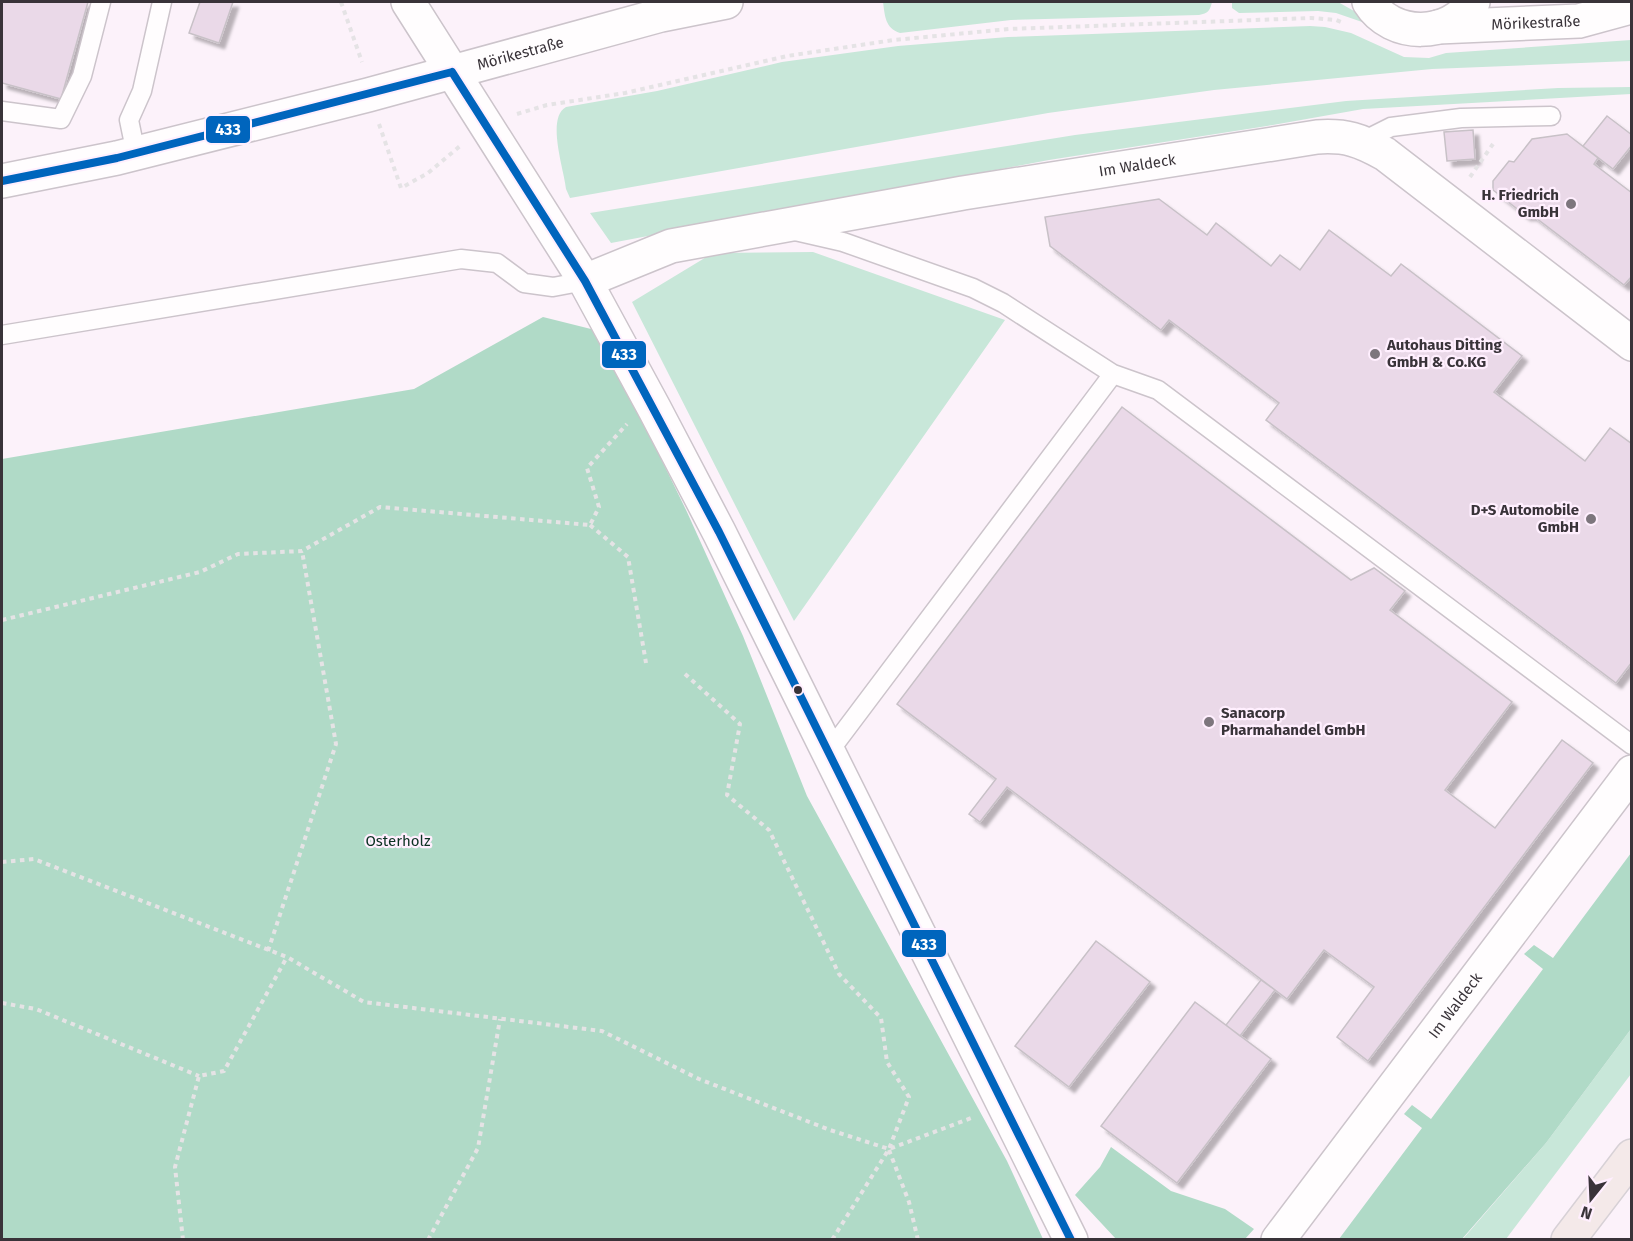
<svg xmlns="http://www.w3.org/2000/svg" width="1633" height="1241" viewBox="0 0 1633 1241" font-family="'Fira Sans',sans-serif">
<defs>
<filter id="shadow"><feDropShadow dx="5.5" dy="5.5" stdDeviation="1.5" flood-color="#0004"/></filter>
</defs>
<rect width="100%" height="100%" fill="#fcf2fa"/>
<path fill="#c8e7d9" d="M883,2H1212C1210,11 1208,13 1199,15L1011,20L900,33C885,28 885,16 883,2Z
M1232,2H1338L1354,11L1365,23L1336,13L1318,11L1239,13L1232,8Z
M1310,26L1325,27L1351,33L1404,57L1429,58L1446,53L1631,40V61L1432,69L1214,90L1048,113L570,198L566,189C564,169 546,118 566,107L657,91L782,62L898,46L1008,37Z
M1631,87V94L1363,109L1267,126L1049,160L611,243L590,213L1075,135L1346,101L1558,88Z
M813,252L1005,320L794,621L632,302L713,253Z
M1631,1029V1074L1506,1239L1462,1240L1546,1143Z"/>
<path fill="#b0dac7" d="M543,317L599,331L687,512L743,636L807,796L1007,1161L1043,1239L2,1240V459L414,389Z
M1631,853V1029L1546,1143L1462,1239H1339L1422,1128L1404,1114L1412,1105L1431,1119L1543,969L1524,954L1534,945L1553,958Z
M1111,1147L1171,1191L1225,1209L1254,1229L1245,1239H1116L1075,1195L1100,1167Z"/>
<path fill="#ead9e8" stroke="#c8c1c7" stroke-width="1.5" filter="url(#shadow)" d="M2,2H88L61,99L2,83Z
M200,2H233L219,43L189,33Z
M1607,116L1632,135V145L1613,169L1583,146Z
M1473,130L1475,159L1447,161L1444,132Z
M1567,134L1598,158L1594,164L1632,193V276L1624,285L1532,215H1525L1493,190V181L1509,161L1514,162L1532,139Z
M1159,199L1207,235L1216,223L1271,266L1280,255L1300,270L1329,230L1391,276L1401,264L1522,356L1494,392L1585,461L1610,428L1632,444V662L1616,683L1266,420L1279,403L1169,320L1161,330L1050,246L1045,217Z
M1122,407L1351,580L1374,568L1405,591L1390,610L1512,702L1445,790L1495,828L1562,740L1593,763L1368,1061L1337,1037L1374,987L1324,950L1287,999L1007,787L980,822L969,814L996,779L897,704Z
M1096,941L1150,982L1069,1087L1015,1046Z
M1261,980L1275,990L1240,1036L1226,1025Z
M1195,1002L1271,1059L1177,1183L1101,1126Z"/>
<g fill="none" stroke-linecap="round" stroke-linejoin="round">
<g stroke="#ccc4cb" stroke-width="21">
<path id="service" d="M2,111L61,119L82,76L101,2
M1363,141L1391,127L1461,118L1551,116
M136,154L129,120L142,91L162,2
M795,231L843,242L973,288L1003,303L1113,374L1158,390L1632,745
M2,335L461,259L497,263L524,283L553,287L585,281
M828,753L1113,374"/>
</g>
<g stroke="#ccc4cb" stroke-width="36">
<g id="minor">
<path d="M1369,2C1392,39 1450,38 1473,2"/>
<path id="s1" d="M1438,27L1579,21L1631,7"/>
<path id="s2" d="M2,181L117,158L368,95L661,15L726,2"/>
<path id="s3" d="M585,281L671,246L963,193L1317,137C1346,135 1360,140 1385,154L1632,344"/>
<path id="s4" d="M1278,1240L1632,772"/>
</g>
</g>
<g stroke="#ccc4cb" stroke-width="36">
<path id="tertiary" d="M408,2L585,281L654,408L719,532L1071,1240"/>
</g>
<g stroke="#d7d1d6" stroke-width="36">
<path id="motorway" d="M1568,1240L1632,1156"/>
</g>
<path stroke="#e5e3e5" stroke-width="4" stroke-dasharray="4.5 4.5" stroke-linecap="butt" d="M341,2L362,62
M517,114L547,105L625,93L787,56L894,40L1009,29L1311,18L1336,20L1341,22
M379,124L401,188L428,173L460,146
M1470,177L1493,144
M590,525L628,557L646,663
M2,620L200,572L238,554L302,551L380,507L590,525L599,507L587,468L627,424
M685,674L740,724L727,795L769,830L839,974L881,1018L887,1062L909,1097L889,1149L832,1240
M2,862L34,859L287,957L364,1002L602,1031L699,1079L830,1130L889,1149L974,1117
M268,951L336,744L302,551
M2,1003L36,1009L199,1076
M889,1150L909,1202L918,1240
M183,1240L175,1167L199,1076L224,1071L287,957
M428,1240L478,1148L500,1019"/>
<use href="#service" stroke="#fffdfe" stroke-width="18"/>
<use href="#minor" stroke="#fffdfe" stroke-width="33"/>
<use href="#tertiary" stroke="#fffdfe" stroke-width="33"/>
<use href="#motorway" stroke="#f4e9e9" stroke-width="33"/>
<g stroke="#ffeffe" stroke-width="12">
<path id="bus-1" d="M452,72L585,281L719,532L1071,1240
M2,181L117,158L452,72"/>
</g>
<use href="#bus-1" stroke="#0065bd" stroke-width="8"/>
</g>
<g fill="#7d767d" stroke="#ffeffe" stroke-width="2">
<circle cx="1571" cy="204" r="6"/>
<circle cx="1375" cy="354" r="6"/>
<circle cx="1591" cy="519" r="6"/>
<circle cx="1209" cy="722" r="6"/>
</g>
<circle fill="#393339" stroke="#ffeffe" stroke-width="2" cx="798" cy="690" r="5"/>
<g text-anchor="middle" stroke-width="4.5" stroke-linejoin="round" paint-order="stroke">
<g font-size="15" fill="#393339" stroke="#ffeffe">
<text dy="5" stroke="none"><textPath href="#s1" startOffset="98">Mörikestraße</textPath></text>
<text dy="5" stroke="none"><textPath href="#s2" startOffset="534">Mörikestraße</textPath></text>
<text dy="5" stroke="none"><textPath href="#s3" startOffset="566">Im Waldeck</textPath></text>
<text dy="5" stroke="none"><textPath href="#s4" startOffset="294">Im Waldeck</textPath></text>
</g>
<g font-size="15" font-weight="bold" fill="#393339" stroke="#ffeffe" text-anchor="end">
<text x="1559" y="200">H. Friedrich<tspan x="1559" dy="17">GmbH</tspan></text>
<text x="1387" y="350" text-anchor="start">Autohaus Ditting<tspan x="1387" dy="17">GmbH &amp; Co.KG</tspan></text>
<text x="1579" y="515">D+S Automobile<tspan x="1579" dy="17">GmbH</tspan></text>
<text x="1221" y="718" text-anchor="start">Sanacorp<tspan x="1221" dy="17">Pharmahandel GmbH</tspan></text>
</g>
<g font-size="15" fill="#0b3222" stroke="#ffeffe">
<text x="398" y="846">Osterholz</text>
</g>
</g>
<g stroke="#ffeffe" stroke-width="2">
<rect x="205" y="115" width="46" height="29" rx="6" fill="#0065bd"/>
<rect x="601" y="340" width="46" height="29" rx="6" fill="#0065bd"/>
<rect x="901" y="929" width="46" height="29" rx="6" fill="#0065bd"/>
</g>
<g font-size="16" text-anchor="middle" font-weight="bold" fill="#fff">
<text x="228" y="135">433</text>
<text x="624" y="360">433</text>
<text x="924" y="950">433</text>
</g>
<rect width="1633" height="1241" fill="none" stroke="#393339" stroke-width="6"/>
<g transform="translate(1591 1199) rotate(198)" stroke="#ffeffe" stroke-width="4.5" paint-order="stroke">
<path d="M0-4.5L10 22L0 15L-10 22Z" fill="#393339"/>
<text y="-9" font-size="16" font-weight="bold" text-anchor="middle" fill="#393339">N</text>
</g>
</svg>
